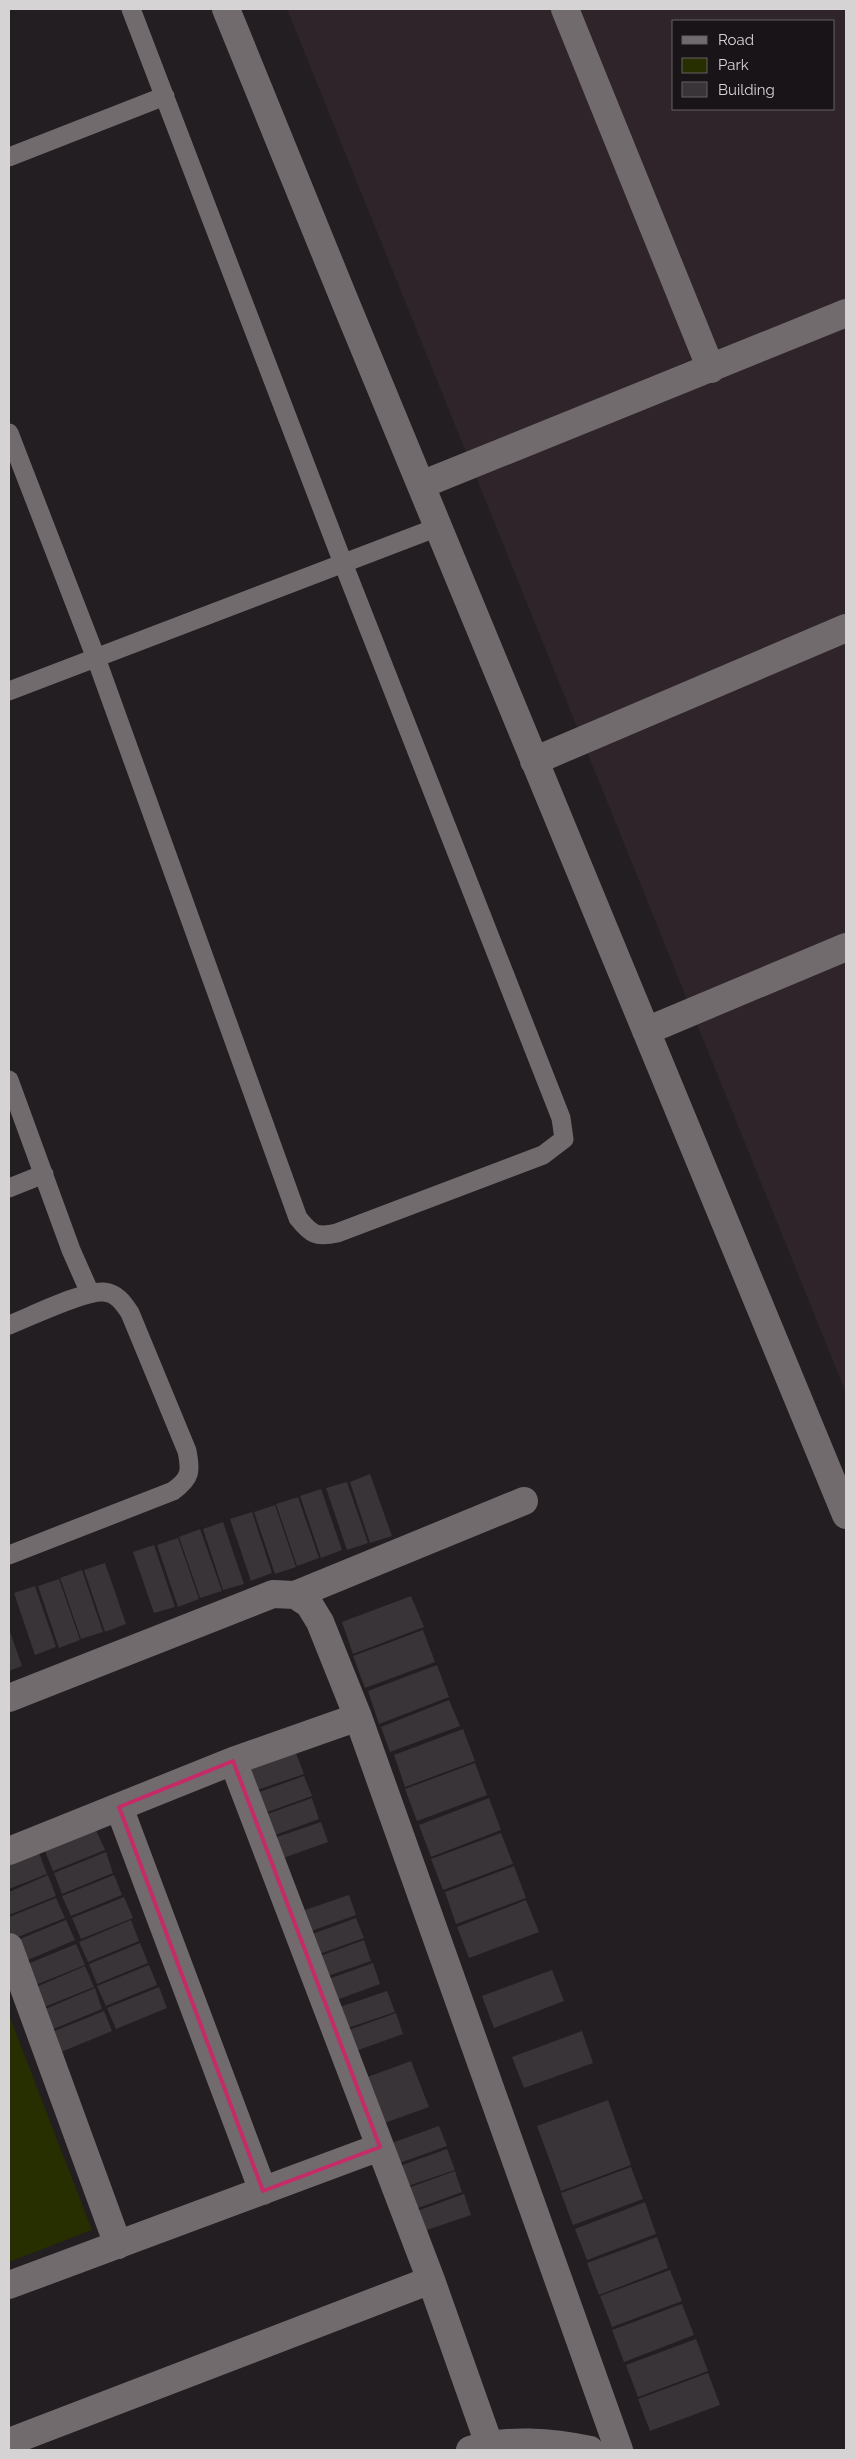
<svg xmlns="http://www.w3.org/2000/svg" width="855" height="2459" viewBox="0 0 855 2459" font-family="Raleway,sans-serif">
<rect width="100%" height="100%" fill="#221e21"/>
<path fill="#2e242a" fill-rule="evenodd" d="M287,9H846V1393ZM674,21H834V109H674Z"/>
<path fill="#272e00" d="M9,2015L92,2230L9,2262Z"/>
<path fill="#393437" d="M370,1474L392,1536L370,1543L350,1482Z
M347,1482L368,1543L347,1550L326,1488Z
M321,1489L342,1550L321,1558L300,1496Z
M298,1497L319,1558L297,1566L276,1504Z
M275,1505L296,1567L275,1574L254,1512Z
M252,1512L272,1573L251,1581L230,1519Z
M223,1522L244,1584L223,1590L203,1529Z
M200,1529L222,1591L200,1598L179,1537Z
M178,1538L199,1599L178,1607L157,1545Z
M154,1545L175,1607L154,1613L133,1552Z
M105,1563L126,1624L105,1632L84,1570Z
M82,1570L103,1632L81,1639L60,1578Z
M59,1579L80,1640L59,1648L38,1586Z
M35,1586L56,1647L35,1655L14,1593Z
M411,1596L424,1627L353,1654L342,1622Z
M9,1629L22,1666L9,1671Z
M423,1630L435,1662L365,1688L353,1656Z
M437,1665L449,1697L379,1724L368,1691Z
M449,1700L460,1726L390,1752L381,1727Z
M463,1729L475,1761L405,1787L394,1755Z
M296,1753L304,1774L251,1792L243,1772Z
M475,1763L487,1795L417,1821L405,1789Z
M304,1776L312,1796L259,1815L251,1795Z
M312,1798L319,1819L267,1838L259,1817Z
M489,1798L501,1830L431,1857L419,1825Z
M321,1822L328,1842L275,1861L268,1840Z
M96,1830L105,1850L53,1871L45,1851Z
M501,1833L513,1864L443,1890L431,1859Z
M106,1852L113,1873L62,1894L54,1873Z
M39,1853L47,1874L9,1889V1865Z
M514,1866L526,1898L456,1924L445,1892Z
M48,1875L56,1896L9,1915V1892Z
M114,1875L122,1895L71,1916L62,1896Z
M349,1895L356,1915L303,1934L296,1913Z
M124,1897L133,1918L81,1939L72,1918Z
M56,1898L65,1918L13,1939L9,1928V1917Z
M526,1900L539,1932L469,1958L457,1927Z
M356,1918L364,1938L311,1957L304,1937Z
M66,1920L75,1940L23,1962L15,1941Z
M131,1920L139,1941L88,1962L79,1942Z
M364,1940L371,1961L319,1979L312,1959Z
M140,1943L148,1963L97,1984L89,1964Z
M76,1944L85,1965L33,1986L25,1965Z
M373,1963L380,1984L328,2003L320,1982Z
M149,1965L157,1985L106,2006L97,1986Z
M85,1966L94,1987L42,2008L34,1988Z
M552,1970L564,2001L494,2028L482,1996Z
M159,1987L167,2008L116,2029L107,2008Z
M95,1988L102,2009L51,2030L43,2010Z
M387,1991L395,2012L342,2030L334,2009Z
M104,2011L112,2031L61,2052L52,2032Z
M396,2013L403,2034L350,2053L343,2032Z
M582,2031L593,2063L524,2088L512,2057Z
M411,2061L429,2107L379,2125L362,2079Z
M608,2100L631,2165L561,2191L537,2126Z
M439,2126L447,2146L394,2165L386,2145Z
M447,2149L455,2170L402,2188L394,2168Z
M631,2167L643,2199L573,2225L561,2193Z
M455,2171L462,2192L410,2211L402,2190Z
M464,2194L471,2215L418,2233L411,2213Z
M645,2202L656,2234L587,2260L575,2229Z
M657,2237L668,2268L599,2295L587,2263Z
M670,2270L682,2301L612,2327L600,2296Z
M682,2304L694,2335L624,2362L612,2330Z
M696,2339L708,2371L638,2397L626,2365Z
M708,2373L720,2405L650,2431L638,2399Z"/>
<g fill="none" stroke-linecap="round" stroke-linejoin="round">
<path stroke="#716b6e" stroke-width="19" d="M9,157L165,96
M9,433L96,658L298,1218C311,1234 316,1238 337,1233L543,1155L564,1139L561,1118L343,563L131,9
M9,691L438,527
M9,1080L71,1250L90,1293
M9,1188L44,1174
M9,1325C30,1317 84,1290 104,1292C117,1293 124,1304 130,1313L187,1451C191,1471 191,1478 173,1491L9,1555"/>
<path stroke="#716b6e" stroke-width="28" d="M226,9L344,299L846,1515
M565,9L711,369
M421,485L846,313
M534,761L846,628
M646,1031L846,947
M295,1595L524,1501
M9,1698L273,1594L295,1595L309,1604L320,1622L358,1717L619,2450
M233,1761L431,2280L489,2444
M119,1807L263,2191
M9,1851L233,1761L358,1717
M9,1947L118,2245
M9,2285L380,2147
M9,2442L431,2280
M470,2450C506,2438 553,2442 590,2450"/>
</g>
<path fill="none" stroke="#c42b67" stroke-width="4" stroke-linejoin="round" d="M233,1761L380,2147L263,2191L119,1807Z"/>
<rect width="855" height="2459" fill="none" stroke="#d6d3d5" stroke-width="20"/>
<rect x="672" y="20" width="162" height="90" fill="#191417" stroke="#656063"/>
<rect x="682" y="36" width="25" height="8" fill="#716b6e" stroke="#656063"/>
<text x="718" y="45" font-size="15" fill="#d6d3d5">Road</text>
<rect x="682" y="58" width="25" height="15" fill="#272e00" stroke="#656063"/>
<text x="718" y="70" font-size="15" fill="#d6d3d5">Park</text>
<rect x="682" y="82" width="25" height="15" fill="#393437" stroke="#656063"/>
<text x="718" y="95" font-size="15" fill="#d6d3d5">Building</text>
</svg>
